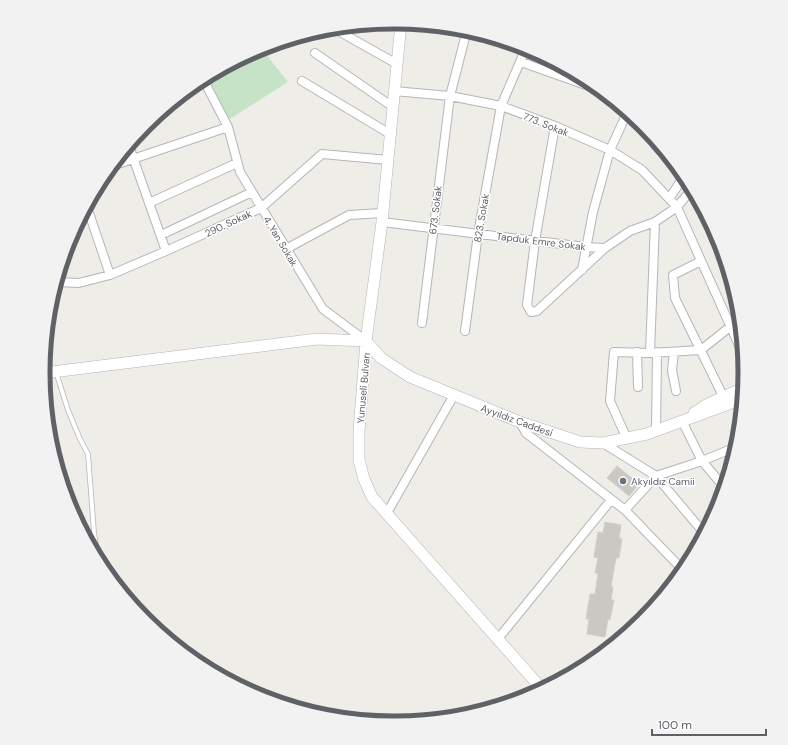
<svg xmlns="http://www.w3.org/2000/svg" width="788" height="745" viewBox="0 0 788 745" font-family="'DM Sans',sans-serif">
<rect width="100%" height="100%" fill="#eeede7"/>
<path fill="#c6e3c7" d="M261,48L288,82L228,120L207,77Z"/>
<path fill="#cac8c3" stroke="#d2cfc6" d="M617,466L639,484L629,496L607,478Z
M605,522L621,525L619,538L622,539L619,558H616L611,586L613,587L611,600H614L610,620L608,619L605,637L587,634L589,619H586L590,594H595L598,573H595L598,558L594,557L598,532L603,533Z"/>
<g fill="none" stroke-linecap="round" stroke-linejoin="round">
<g stroke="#b4b6b9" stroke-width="5.5">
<path id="lane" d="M56,372L68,410L80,439L88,454L94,532L98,559"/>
</g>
<g stroke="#b4b6b9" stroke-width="10">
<path id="street" d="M389,23L401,28
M333,28L397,64
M315,53L393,107
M521,62L600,90
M203,79L228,127L240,172L323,309L366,341
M302,81L390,134
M394,91L450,96L501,106L555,126L610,150L642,170L677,207L742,352
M555,126L535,241L527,305L531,312L537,311L605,248L630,231L655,222L677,207L692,189
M129,146L166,251
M112,166L228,127
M669,199L684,176
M149,203L237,163
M87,207L110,275
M382,222L586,247L605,248
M161,235L252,192
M286,249L349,215L382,213
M701,261L673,275L675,298L723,396
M582,270L593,212L610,150L627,113
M57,282L79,283L110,275L166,251L261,208L322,154L388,160
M422,323L450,96L467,30
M465,331L478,234L501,106L526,48
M637,352L638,387
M674,352L672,370L676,391
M650,353L655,222
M682,421L702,461L724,487
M520,422L526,433L625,510L681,568L682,571
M656,431L657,352
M627,439L610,401L614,352L650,353L701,350L731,326L739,317
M603,443L656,476L704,533
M625,510L656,476L702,461L736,447
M387,513L454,395
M681,568L689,561
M497,640L611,500"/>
</g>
<g stroke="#b3b5b9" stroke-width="12">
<path id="secondary" d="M401,23L382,222L366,341L359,431V460L364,479L372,497L542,689
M44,373L317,339L366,341L381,358L410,377L520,422L580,442L603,443L647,434L742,399
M694,413L706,405L743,388"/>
</g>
<use href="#lane" stroke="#fff" stroke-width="4"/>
<use href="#street" stroke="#fff" stroke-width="8"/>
<use href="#secondary" stroke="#fff" stroke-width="11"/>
</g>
<circle fill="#6b7280" stroke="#fff" stroke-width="1.5" cx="623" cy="481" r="4"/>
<g text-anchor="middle" stroke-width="3" stroke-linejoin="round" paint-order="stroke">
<g font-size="10" fill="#5e6165" stroke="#fff">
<text transform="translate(546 124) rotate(22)" y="4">773. Sokak</text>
<text transform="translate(435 210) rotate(-83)" y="4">673. Sokak</text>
<text transform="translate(481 218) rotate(-80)" y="4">823. Sokak</text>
<text transform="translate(228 223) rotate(-25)" y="4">290. Sokak</text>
<text transform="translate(281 241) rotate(59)" y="4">4. Yan Sokak</text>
<text transform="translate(541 241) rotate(7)" y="4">Tapduk Emre Sokak</text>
<text transform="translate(363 388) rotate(-85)" y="4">Yunuseli Bulvarı</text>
<text transform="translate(517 420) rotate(20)" y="4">Ayyıldız Caddesi</text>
</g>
<g font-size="10" fill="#5b616d" stroke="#fff" text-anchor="start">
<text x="631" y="485">Akyıldız Camii</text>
</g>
</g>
<path d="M0 0H788V745H0ZM393 29H395A343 343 0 0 1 738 372V373A343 343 0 0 1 395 716H393A343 343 0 0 1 50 373V372A343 343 0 0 1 393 29Z" fill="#f2f2f3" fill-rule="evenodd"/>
<path fill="none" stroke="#5e6165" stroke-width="5" d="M393 29H395A343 343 0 0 1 738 372V373A343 343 0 0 1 395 716H393A343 343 0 0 1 50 373V372A343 343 0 0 1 393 29Z"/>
<path d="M652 729v6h114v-6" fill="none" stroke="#5e6165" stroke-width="2"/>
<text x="658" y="729" font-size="12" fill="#5e6165" stroke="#ffffff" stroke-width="3" paint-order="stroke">100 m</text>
</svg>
